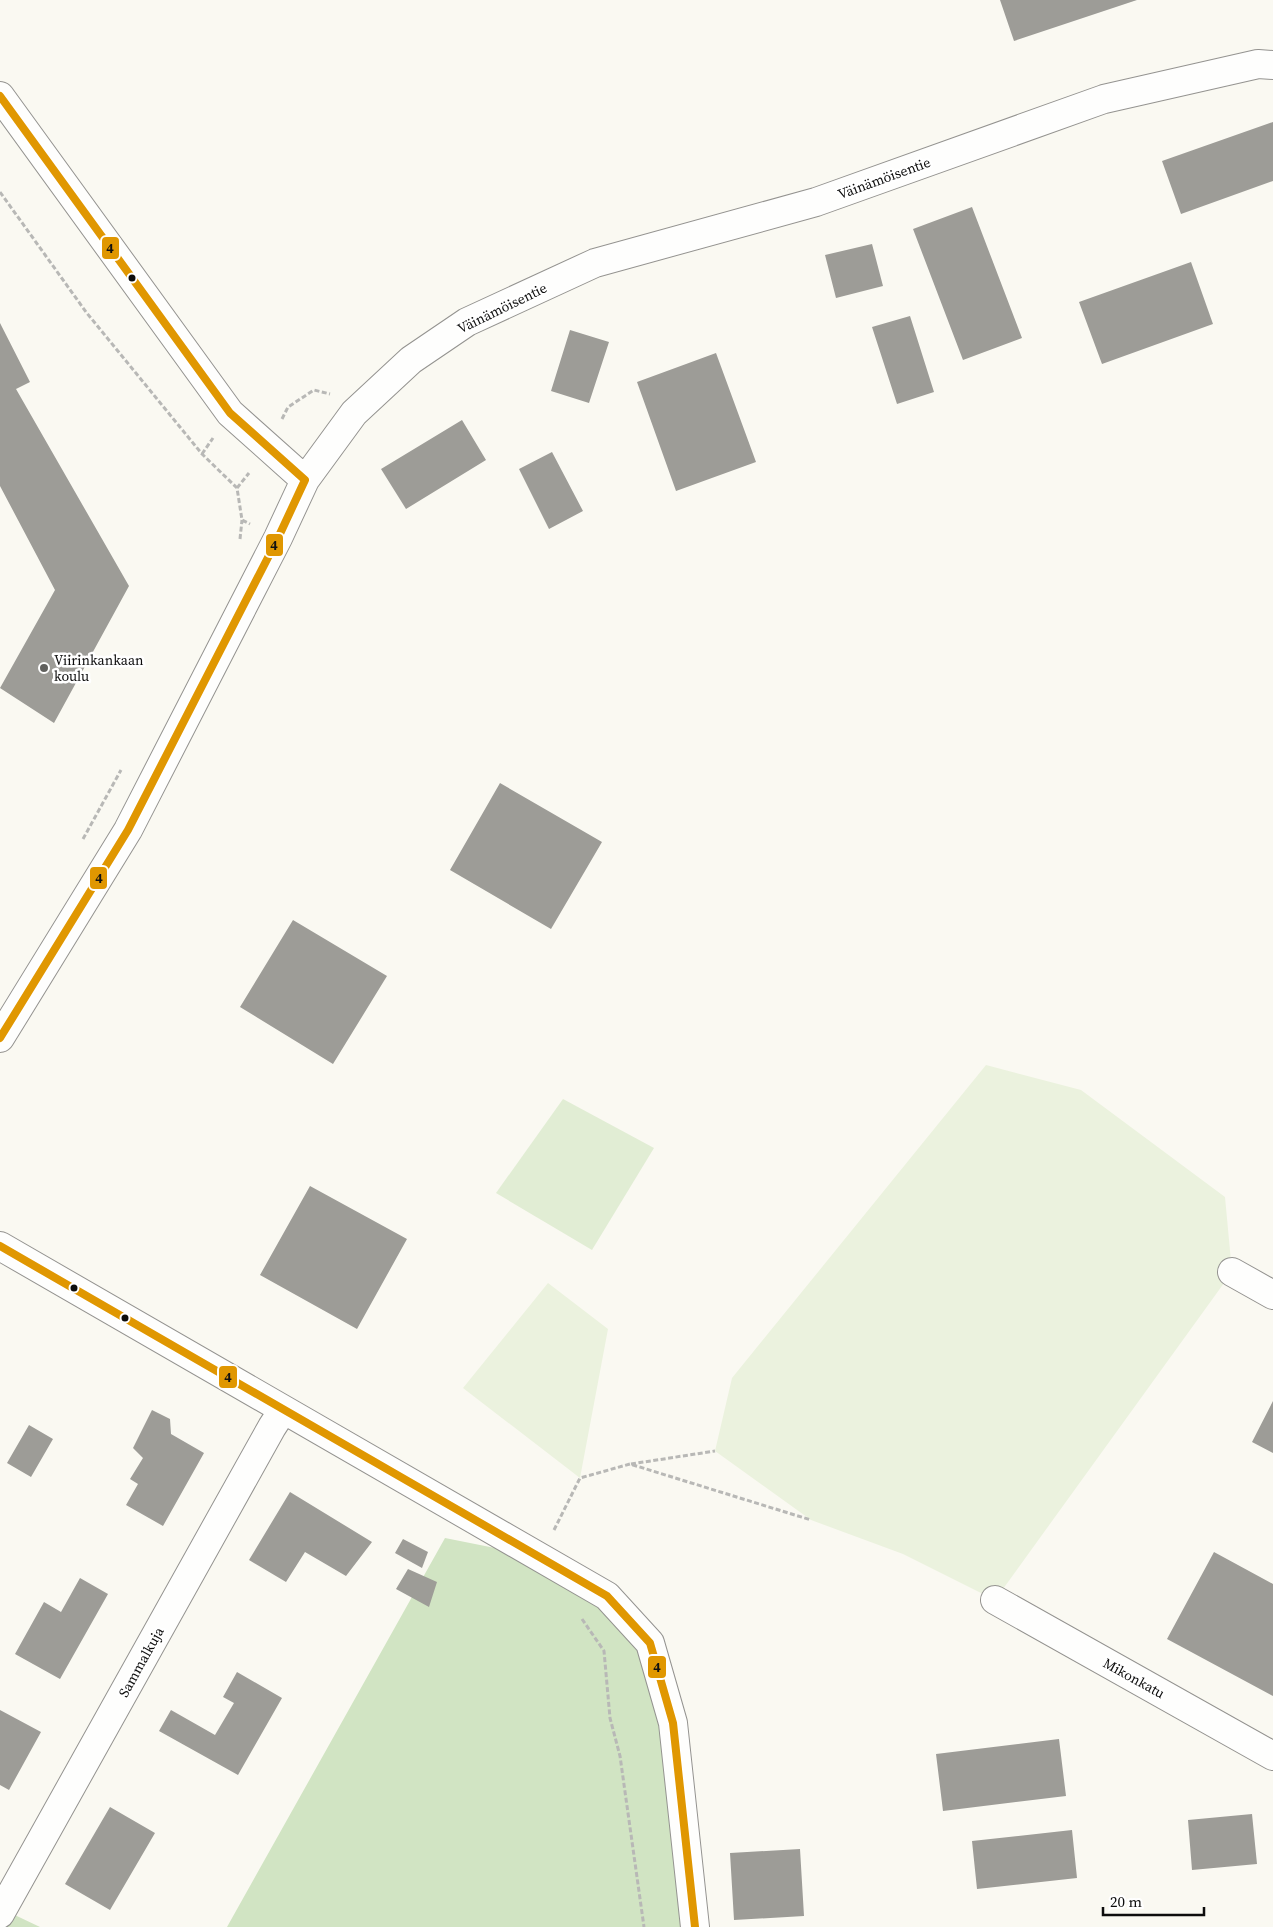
<svg xmlns="http://www.w3.org/2000/svg" width="1273" height="1927" viewBox="0 0 1273 1927" font-family="'Source Serif 4',serif">
<rect width="100%" height="100%" fill="#faf9f2"/>
<path fill="#e1edd4" d="M563,1099L654,1148L592,1250L496,1193Z"/>
<path fill="#d1e4c3" d="M445,1538L540,1557L650,1643L695,1927H227Z
M0,1908L40,1927H0Z"/>
<path fill="#ebf2de" d="M986,1065L1081,1090L1225,1197L1232,1272L995,1600L903,1554L811,1520L715,1451L732,1378Z
M548,1283L608,1329L580,1478L463,1388Z"/>
<path fill="#9d9c97" d="M1000,0H1137L1014,41Z
M1273,122V181L1181,214L1162,161Z
M972,207L1022,338L963,360L913,229Z
M872,244L883,286L836,298L825,255Z
M1191,262L1213,324L1102,364L1079,302Z
M910,316L934,392L897,404L872,327Z
M0,323L30,382L16,389L129,586L54,723L0,688L55,590L0,486Z
M570,330L609,342L589,403L551,391Z
M716,353L756,462L676,491L637,382Z
M462,420L486,460L406,509L381,469Z
M552,452L583,511L549,529L519,469Z
M500,783L602,842L551,929L450,870Z
M293,920L387,976L333,1064L240,1007Z
M310,1186L407,1239L357,1329L260,1275Z
M1273,1401V1453L1252,1442Z
M152,1410L170,1419L171,1434L204,1453L163,1526L126,1505L138,1484L130,1479L143,1458L133,1448Z
M29,1425L53,1439L31,1477L7,1463Z
M290,1492L372,1542L346,1576L305,1552L286,1582L249,1560Z
M403,1539L428,1552L422,1568L395,1553Z
M1214,1552L1273,1584V1696L1167,1639Z
M408,1569L437,1582L429,1607L396,1589Z
M80,1578L108,1594L60,1679L15,1654L44,1602L61,1612Z
M237,1672L282,1698L238,1775L159,1731L171,1710L215,1735L234,1703L223,1697Z
M0,1710L41,1732L9,1790L0,1785Z
M1059,1739L1066,1796L943,1811L936,1754Z
M110,1807L155,1833L110,1910L65,1884Z
M1252,1814L1257,1864L1192,1870L1188,1820Z
M1072,1830L1077,1878L977,1889L972,1841Z
M800,1849L804,1916L734,1920L730,1853Z"/>
<g fill="none" stroke-linecap="round" stroke-linejoin="round">
<g stroke="#949390" stroke-width="30">
<path id="street" d="M0,96L230,413L305,480
M0,1038L128,830L278,538L305,480L354,413L411,360L467,322L595,263L816,202L1104,99L1258,64L1273,65
M0,1246L607,1596L650,1643L673,1723L695,1927
M1232,1272L1273,1295
M995,1600L1273,1756
M0,1914L272,1427L283,1410"/>
</g>
<path stroke="#b8b8b6" stroke-width="3" stroke-dasharray="5 2.5" stroke-linecap="butt" d="M0,192L86,312L202,454L237,488L242,520L250,524
M282,419L288,407L314,390L330,394
M202,454L213,438
M237,488L249,473
M240,539L242,520
M83,839L121,770
M631,1464L715,1451
M554,1530L580,1478L630,1464L811,1520
M582,1619L604,1651L610,1718L620,1756L644,1927"/>
<use href="#street" stroke="#fefefd" stroke-width="28"/>
<g stroke="#fff" stroke-width="11">
<path id="bus-1" d="M0,96L230,413L305,480L278,538L128,830L0,1038
M0,1246L607,1596L650,1643L673,1723L695,1927"/>
</g>
<use href="#bus-1" stroke="#e09701" stroke-width="8"/>
</g>
<g fill="#0d0d0d" stroke="#fff" stroke-width="2">
<circle cx="132" cy="278" r="4.5"/>
<circle cx="74" cy="1288" r="4.5"/>
<circle cx="125" cy="1318" r="4.5"/>
</g>
<circle fill="#60605d" stroke="#fff" stroke-width="2" cx="44" cy="668" r="5"/>
<g text-anchor="middle" stroke-width="5" stroke-linejoin="round" paint-order="stroke">
<g font-size="14" fill="#0d0d0d" stroke="#fff">
<text transform="translate(884 178) rotate(-20)" y="5">Väinämöisentie</text>
<text transform="translate(502 308) rotate(-26)" y="5">Väinämöisentie</text>
<text transform="translate(141 1662) rotate(-61)" y="5">Sammalkuja</text>
<text transform="translate(1134 1678) rotate(29)" y="5">Mikonkatu</text>
</g>
<g font-size="14" fill="#0d0d0d" stroke="#fff" text-anchor="start">
<text x="54" y="665">Viirinkankaan<tspan x="54" dy="16">koulu</tspan></text>
</g>
</g>
<g stroke="#fff" stroke-width="2">
<rect x="101" y="236" width="19" height="24" rx="5" fill="#e09701"/>
<rect x="265" y="533" width="19" height="24" rx="5" fill="#e09701"/>
<rect x="89" y="866" width="19" height="24" rx="5" fill="#e09701"/>
<rect x="218" y="1365" width="20" height="24" rx="5" fill="#e09701"/>
<rect x="647" y="1655" width="20" height="24" rx="5" fill="#e09701"/>
</g>
<g font-size="14" text-anchor="middle" font-weight="bold" fill="#111">
<text x="110" y="253">4</text>
<text x="274" y="550">4</text>
<text x="99" y="883">4</text>
<text x="228" y="1382">4</text>
<text x="657" y="1672">4</text>
</g>
<path d="M1103 1907v8h101v-8" fill="none" stroke="#0d0d0d" stroke-width="2.5"/>
<text x="1110" y="1907" font-size="15" fill="#0d0d0d" stroke="#ffffff" stroke-width="4" paint-order="stroke">20 m</text>
</svg>
